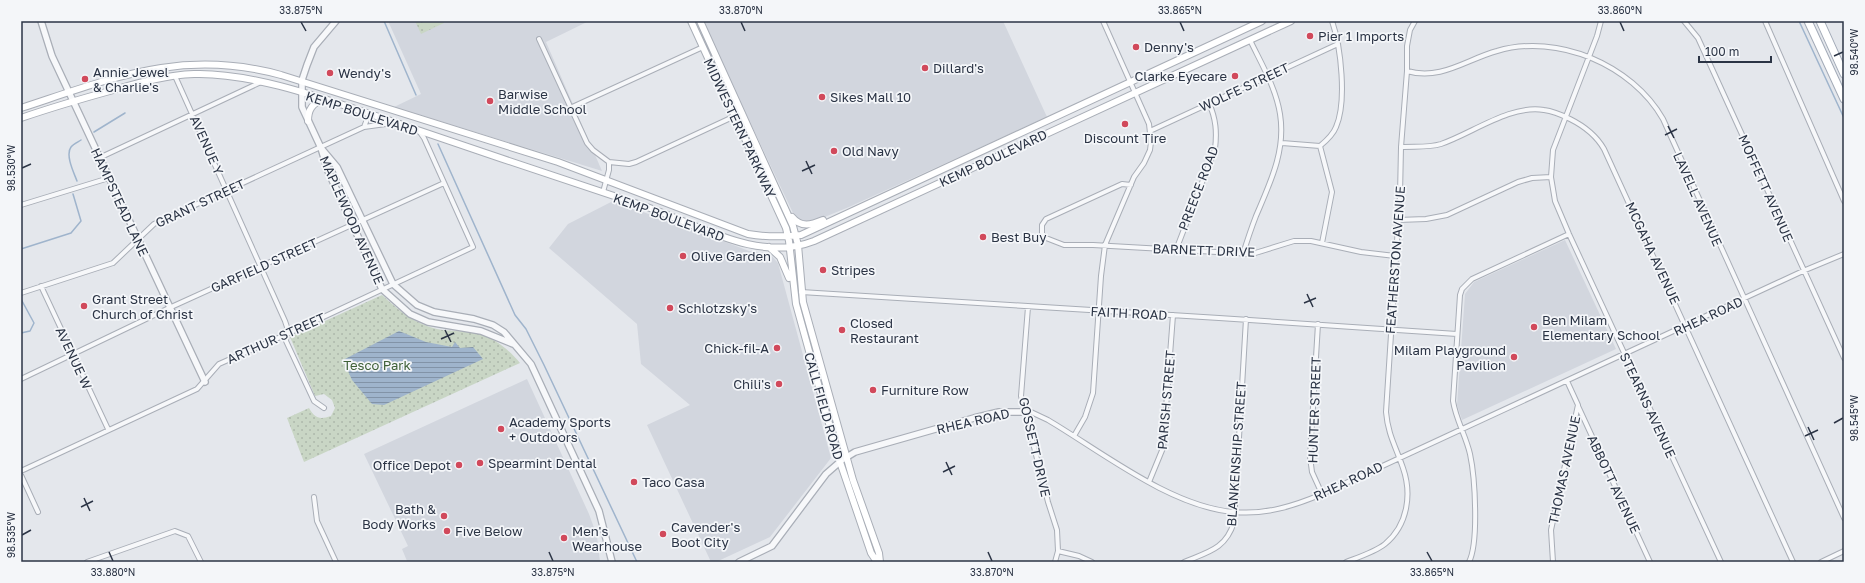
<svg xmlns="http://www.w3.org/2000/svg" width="1865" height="583" viewBox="0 0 1865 583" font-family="'Golos Text',sans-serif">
<defs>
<pattern id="park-dots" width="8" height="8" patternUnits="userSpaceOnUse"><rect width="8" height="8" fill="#c9d6c5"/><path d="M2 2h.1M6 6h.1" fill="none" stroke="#adb8ab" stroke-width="1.8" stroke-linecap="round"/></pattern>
<pattern id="water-rules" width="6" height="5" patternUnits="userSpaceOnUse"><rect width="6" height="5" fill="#9fb4cc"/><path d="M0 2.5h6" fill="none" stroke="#8293a7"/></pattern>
</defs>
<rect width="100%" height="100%" fill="#e4e7ec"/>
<path fill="#d2d6de" d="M388,21H589L546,42L602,171L394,107L421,94Z
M702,21H1003L1047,117L849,207L810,223L801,222L793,213Z
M613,201L736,246L749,251L766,253L771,255L778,263L831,458L770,537L716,562H711L647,425L690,405L641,364L637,324L549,248L568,224Z
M1565,240L1616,349L1462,420L1457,405L1465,294L1474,282Z
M527,379L589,514L597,536L600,562H405L407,561L402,549L408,546L364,454Z"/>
<path fill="url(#park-dots)" d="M415,21H443L444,23L421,34Z
M382,295C399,311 415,324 437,329C451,332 466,330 480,334C495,338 510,351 520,363L304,462L287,418L309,408C315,418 319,420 331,416L335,408L332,400L324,394L315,396L290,337Z"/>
<path fill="#c9d6c5" d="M426,21H438L440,24L424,31L421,23Z"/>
<path fill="url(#water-rules)" d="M399,331L426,342L452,347L455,342L460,348L473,347L483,359L384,405L372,404L352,380L343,360Z"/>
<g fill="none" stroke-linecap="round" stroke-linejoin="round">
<path stroke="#9fb4cc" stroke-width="1.5" d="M384,21L416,95
M1799,21L1844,118
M94,132L125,113
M438,144L515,315L526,329L544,365L637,562
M77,181C74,173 65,155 71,147C73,144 78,142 81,140
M21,249L71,233L81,221L73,194
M21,299L34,323L30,331L21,333"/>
<g stroke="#a9aeb7" stroke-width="6">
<path id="minor" d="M1601,21L1597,36L1553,150L1551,177L1555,201L1569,234L1721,562
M1684,21L1698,38L1844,358
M1765,21L1844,201
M539,39L587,143L593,150L609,162V170L603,192
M1407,71C1441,81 1467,59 1497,51C1558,33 1632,65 1663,119L1844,518
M175,76L285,321L287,327L286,341L314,401L324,408
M570,108L703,47
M364,127L393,123
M1150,131L1338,44
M1282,143L1320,146
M1401,147C1414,146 1428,148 1441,144C1471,134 1511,104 1544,110C1553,111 1562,115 1570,119C1584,126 1596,135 1604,149L1793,562
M99,158L261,82
M609,162L629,164L636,162L735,116
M1131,185L1122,184L1046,219L1042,225V233L1046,238L1064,245H1093L1252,254L1294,241H1311L1361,252L1395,256
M21,205L109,178
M1398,220L1426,219L1447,215L1518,182L1532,178L1551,177
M1322,243L1332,192L1320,146C1326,141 1333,135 1336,127C1347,102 1341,47 1332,21
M1176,250L1215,149C1217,132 1216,119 1209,103
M1243,254C1247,241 1251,229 1256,216C1270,183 1286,151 1280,114C1276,88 1261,63 1250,40
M41,286L108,429
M801,292L1219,318L1457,334
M21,293L113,263L154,224L364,127L369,114
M1028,307L1021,396L1048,502L1057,530L1058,551L1055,562
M1318,324L1310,457L1312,472L1322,494
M21,379L169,308L444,183
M1578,406L1650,562
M1024,412H1031L1048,420C1102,452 1171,507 1234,512C1265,515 1294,506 1322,494L1803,271L1844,254
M1074,436L1085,417L1093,393L1101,276L1105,245L1134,177L1144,163L1150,150L1151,142L1149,124L1103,21
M21,471L197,389L219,364L228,360L285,335L473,247L424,138L419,131
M21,475L38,512
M1149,482L1163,448L1173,315
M314,497L317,521L336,562
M1058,551L1079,556L1092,562
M87,562L175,531L188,536L201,562
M1184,562C1208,552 1226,549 1234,522L1246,319
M1346,562C1359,557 1375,552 1385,544C1408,525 1412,494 1403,468C1396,447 1388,435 1386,412L1400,195L1401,147L1407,71V46L1410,30L1415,21
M1469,562C1479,542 1475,477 1470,454C1466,436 1456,420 1453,401L1460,295L1462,289L1472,279L1569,234
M1553,562L1551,530L1578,405L1567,381
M1821,562L1844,551"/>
</g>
<g stroke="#a9aeb7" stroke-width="8">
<path id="tertiary" d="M41,21L52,56L205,382
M336,21L314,47L307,65L302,80V107L321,148L328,171L382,289L410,314L428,322L481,331L513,344
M321,148L337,167L393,284L417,305L434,312L474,319L493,325L504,332L531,364L599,511L612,562
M739,562L772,546L826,474L842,460L855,452L974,418L999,412H1024"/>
</g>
<g stroke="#a9aeb7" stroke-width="8">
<path id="secondary" d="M691,21L786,228L789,241L796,304L838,456L871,553L877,562
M700,21L793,226L798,245L803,302L853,480L879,553L880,562
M21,108C113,78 183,48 281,75L558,162L748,234C766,237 783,237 801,235L1262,21
M21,118C53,107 84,98 117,89C142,82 167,75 194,74C254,72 333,102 391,121C476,150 562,179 647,207C699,225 758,263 814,241L1291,21
M308,121C308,110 312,103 323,100
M792,217C801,228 811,225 823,220
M769,247L780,257L789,278"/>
</g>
<g stroke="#a3abb8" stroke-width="9">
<path id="primary" d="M1808,21L1844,99
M1820,21L1844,74"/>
</g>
<use href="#minor" stroke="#f7f8fa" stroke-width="4"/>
<use href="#tertiary" stroke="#f7f8fa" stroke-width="5.5"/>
<use href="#secondary" stroke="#fff" stroke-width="6"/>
<use href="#primary" stroke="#fff" stroke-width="7"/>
</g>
<path fill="none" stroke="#2b3445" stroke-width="1.5" d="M301,22L306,31M741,22L745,31M1180,22L1184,31M1620,22L1624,31M1834,56L1843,52M1668,126L1674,138M1665,135L1677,129M806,161L812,174M22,168L31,164M802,171L815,165M1307,294L1313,307M1304,303L1316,298M445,330L451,342M441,339L454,333M1834,423L1843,418M1808,427L1814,440M1805,436L1818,430M946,462L952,475M943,472L955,466M84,498L90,511M81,507L93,501M22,535L31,530M109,552L113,561M549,552L553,561M988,552L992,561M1427,552L1432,561"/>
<g fill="#d1495b" stroke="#f4f6f9" stroke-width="1.5">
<circle cx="1310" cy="36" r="4"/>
<circle cx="1136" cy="47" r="4"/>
<circle cx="925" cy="68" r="4"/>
<circle cx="330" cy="73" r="4"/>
<circle cx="1235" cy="76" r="4"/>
<circle cx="85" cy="79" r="4"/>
<circle cx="822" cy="97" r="4"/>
<circle cx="490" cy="101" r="4"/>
<circle cx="1125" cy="124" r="4"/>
<circle cx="834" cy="151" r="4"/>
<circle cx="983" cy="237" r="4"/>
<circle cx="683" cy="256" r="4"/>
<circle cx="823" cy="270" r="4"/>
<circle cx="84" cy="306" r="4"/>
<circle cx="670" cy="308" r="4"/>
<circle cx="1534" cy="327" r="4"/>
<circle cx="842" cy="330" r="4"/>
<circle cx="777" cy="348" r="4"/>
<circle cx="1514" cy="357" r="4"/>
<circle cx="779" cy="384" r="4"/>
<circle cx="873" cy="390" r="4"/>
<circle cx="501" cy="429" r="4"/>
<circle cx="480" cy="463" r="4"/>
<circle cx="459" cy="465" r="4"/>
<circle cx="634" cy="482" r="4"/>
<circle cx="444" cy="516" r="4"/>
<circle cx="447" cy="531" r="4"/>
<circle cx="663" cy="534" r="4"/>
<circle cx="564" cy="538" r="4"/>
</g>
<g text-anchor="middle" stroke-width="3.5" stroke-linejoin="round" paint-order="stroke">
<g font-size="13" fill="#2b3445" stroke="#f4f6f9" text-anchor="start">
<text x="1318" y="41">Pier 1 Imports</text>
<text x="1144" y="52">Denny's</text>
<text x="933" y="73">Dillard's</text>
<text x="93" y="77">Annie Jewel<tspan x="93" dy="15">&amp; Charlie's</tspan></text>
<text x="338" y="78">Wendy's</text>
<text x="1227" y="81" text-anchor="end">Clarke Eyecare</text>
<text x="498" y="99">Barwise<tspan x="498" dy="15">Middle School</tspan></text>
<text x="830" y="102">Sikes Mall 10</text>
<text x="1125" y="143" text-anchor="middle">Discount Tire</text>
<text x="842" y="156">Old Navy</text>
<text x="991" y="242">Best Buy</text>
<text x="691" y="261">Olive Garden</text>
<text x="831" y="275">Stripes</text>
<text x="92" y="304">Grant Street<tspan x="92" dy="15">Church of Christ</tspan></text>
<text x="678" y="313">Schlotzsky's</text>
<text x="1542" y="325">Ben Milam<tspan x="1542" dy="15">Elementary School</tspan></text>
<text x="850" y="328">Closed<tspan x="850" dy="15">Restaurant</tspan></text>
<text x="769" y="353" text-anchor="end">Chick-fil-A</text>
<text x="1506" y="355" text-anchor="end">Milam Playground<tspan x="1506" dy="15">Pavilion</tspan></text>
<text x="771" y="389" text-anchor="end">Chili's</text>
<text x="881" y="395">Furniture Row</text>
<text x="509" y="427">Academy Sports<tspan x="509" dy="15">+ Outdoors</tspan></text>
<text x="488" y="468">Spearmint Dental</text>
<text x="451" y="470" text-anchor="end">Office Depot</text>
<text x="642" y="487">Taco Casa</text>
<text x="436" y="514" text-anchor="end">Bath &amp;<tspan x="436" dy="15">Body Works</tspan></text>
<text x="671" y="532">Cavender's<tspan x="671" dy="15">Boot City</tspan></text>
<text x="455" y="536">Five Below</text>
<text x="572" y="536">Men's<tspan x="572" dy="15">Wearhouse</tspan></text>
</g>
<g font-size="13" fill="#2b3445" stroke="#f4f6f9">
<text transform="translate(1244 87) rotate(-25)" y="5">WOLFE STREET</text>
<text transform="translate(362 113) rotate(18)" y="5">KEMP BOULEVARD</text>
<text transform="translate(740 128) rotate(65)" y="5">MIDWESTERN PARKWAY</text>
<text transform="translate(207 145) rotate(66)" y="5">AVENUE Y</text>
<text transform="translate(993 158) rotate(-25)" y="5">KEMP BOULEVARD</text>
<text transform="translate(1198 188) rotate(-69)" y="5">PREECE ROAD</text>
<text transform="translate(1766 188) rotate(66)" y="5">MOFFETT AVENUE</text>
<text transform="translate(1698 199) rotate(66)" y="5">LAVELL AVENUE</text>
<text transform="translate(120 202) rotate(65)" y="5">HAMPSTEAD LANE</text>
<text transform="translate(200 203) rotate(-25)" y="5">GRANT STREET</text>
<text transform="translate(669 217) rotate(20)" y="5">KEMP BOULEVARD</text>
<text transform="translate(352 220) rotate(66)" y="5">MAPLEWOOD AVENUE</text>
<text transform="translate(1204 250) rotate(2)" y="5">BARNETT DRIVE</text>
<text transform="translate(1653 253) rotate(65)" y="5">MCGAHA AVENUE</text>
<text transform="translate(1395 260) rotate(-86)" y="5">FEATHERSTON AVENUE</text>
<text transform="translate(264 265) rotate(-24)" y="5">GARFIELD STREET</text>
<text transform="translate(1129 313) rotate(3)" y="5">FAITH ROAD</text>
<text transform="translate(1708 316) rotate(-25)" y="5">RHEA ROAD</text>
<text transform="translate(276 338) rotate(-24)" y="5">ARTHUR STREET</text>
<text transform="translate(74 358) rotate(65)" y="5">AVENUE W</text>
<text transform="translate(1166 400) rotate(-85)" y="5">PARISH STREET</text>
<text transform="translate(1648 405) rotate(65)" y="5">STEARNS AVENUE</text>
<text transform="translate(824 406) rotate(74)" y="5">CALL FIELD ROAD</text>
<text transform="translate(1314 410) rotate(-88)" y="5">HUNTER STREET</text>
<text transform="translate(973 421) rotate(-13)" y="5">RHEA ROAD</text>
<text transform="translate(1035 447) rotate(77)" y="5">GOSSETT DRIVE</text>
<text transform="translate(1236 454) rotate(-86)" y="5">BLANKENSHIP STREET</text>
<text transform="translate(1564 470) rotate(-78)" y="5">THOMAS AVENUE</text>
<text transform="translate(1348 481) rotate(-25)" y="5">RHEA ROAD</text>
<text transform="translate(1614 484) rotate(65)" y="5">ABBOTT AVENUE</text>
</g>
<g font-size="13" fill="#3f6138" stroke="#f4f6f9">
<text x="377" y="370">Tesco Park</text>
</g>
</g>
<rect width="1865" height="583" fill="none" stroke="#f4f6f9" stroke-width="44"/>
<path d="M1699 56v6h72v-6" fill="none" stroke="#2b3445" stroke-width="2"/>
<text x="1705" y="56" font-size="12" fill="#2b3445" stroke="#f4f6f9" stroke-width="3" paint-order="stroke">100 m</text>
<rect x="22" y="22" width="1821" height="539" fill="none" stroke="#2b3445" stroke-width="1.5"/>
<g font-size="10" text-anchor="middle" fill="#2b3445">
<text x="301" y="14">33.875°N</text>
<text x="741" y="14">33.870°N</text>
<text x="1180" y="14">33.865°N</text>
<text x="1620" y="14">33.860°N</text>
<text transform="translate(1854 52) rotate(-90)" y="4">98.540°W</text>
<text transform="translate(11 168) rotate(-90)" y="4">98.530°W</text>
<text transform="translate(1854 418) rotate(-90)" y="4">98.545°W</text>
<text transform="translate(11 535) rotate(-90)" y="4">98.535°W</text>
<text x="113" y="576">33.880°N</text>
<text x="553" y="576">33.875°N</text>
<text x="992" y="576">33.870°N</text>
<text x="1432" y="576">33.865°N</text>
</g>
</svg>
